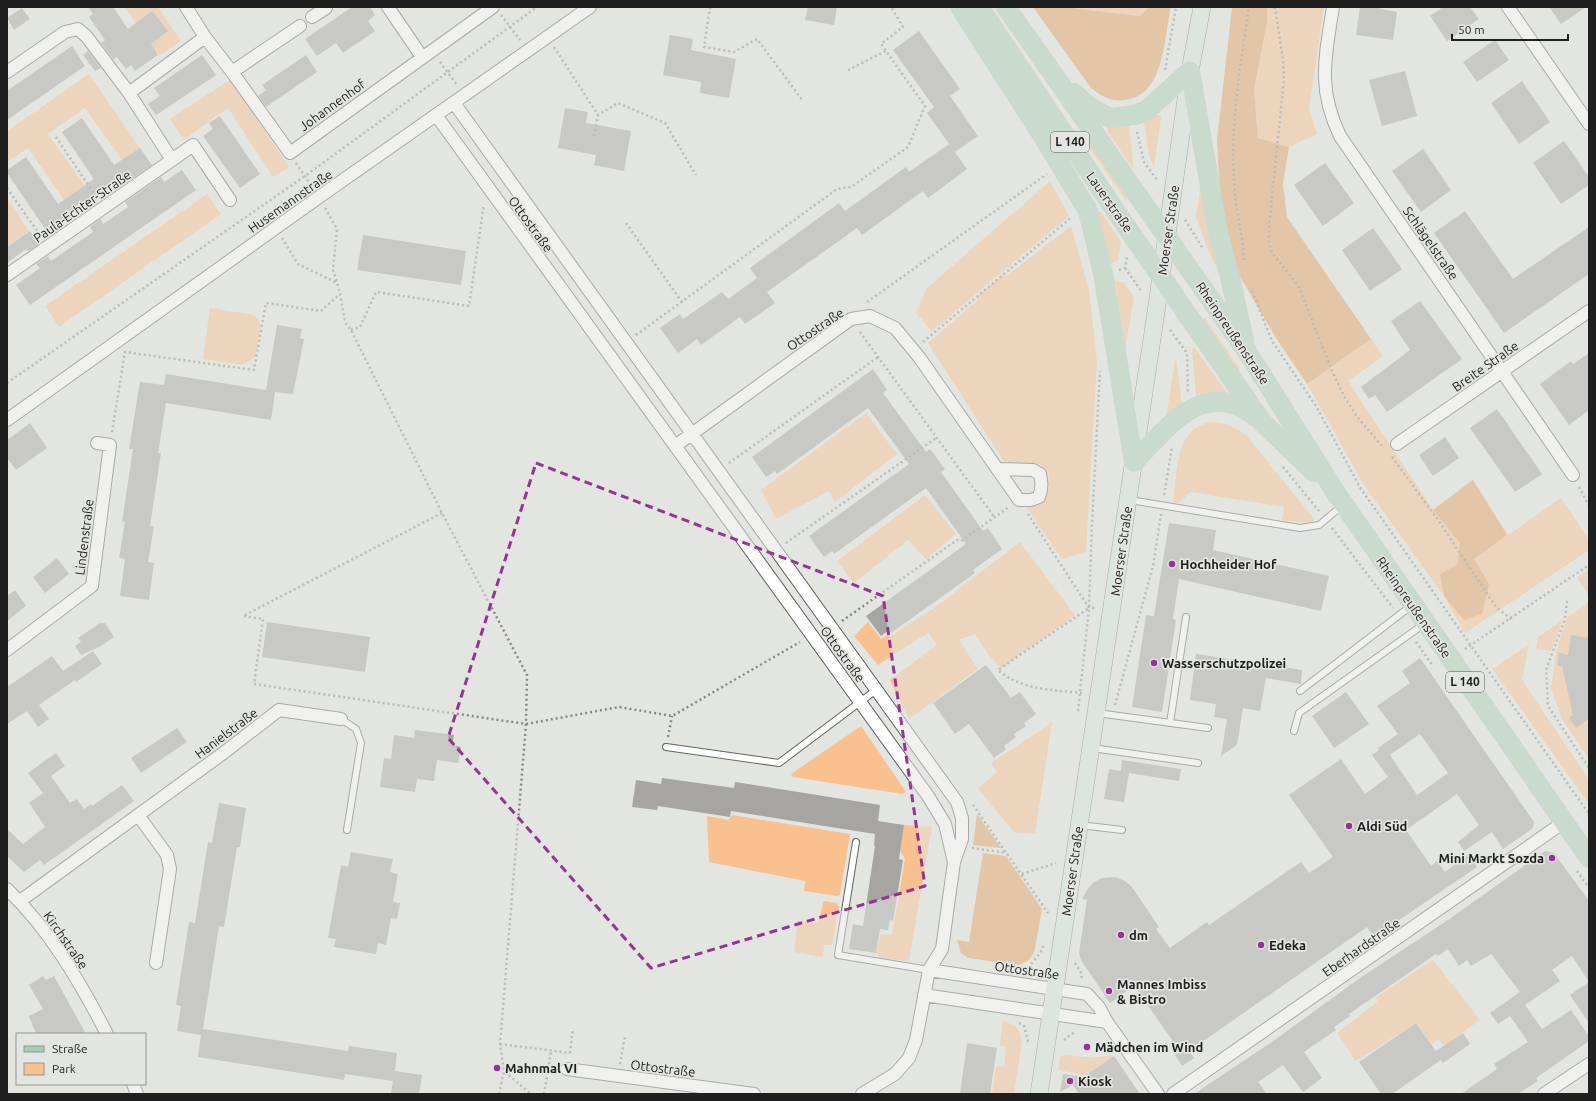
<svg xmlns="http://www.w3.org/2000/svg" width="1596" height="1101" viewBox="0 0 1596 1101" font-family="Ubuntu,sans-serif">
<rect width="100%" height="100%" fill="#e3e5e1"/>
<path fill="#f9c090" d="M125,7H158L181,41L159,56Z
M1064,7H1150L1139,16Z
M1267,7H1324L1309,110L1317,134L1289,147L1258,138L1254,90L1267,23Z
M89,74L140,148L122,160L85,108L48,134L85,186L64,200L28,148L7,162V131Z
M231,79L289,167L273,177L228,108L184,140L170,119Z
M1156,115H1160L1161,118L1154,167L1149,156L1144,122Z
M1109,126H1129L1134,170L1107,131Z
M1090,143L1127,197L1126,201L1088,145V144Z
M1050,181L1069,216L932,331L916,313L927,288Z
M1202,189L1211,244L1218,270L1207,248L1196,216L1200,190Z
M207,194L221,214L59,327L45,306Z
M7,198L29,231L9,245L7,242Z
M1098,212H1101L1121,242L1118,260L1111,264Z
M1071,226L1089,289L1097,362L1086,552L1062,559L1026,507L1045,500L1049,475L1035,465L1005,463L928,343L978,300L976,297L1003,275L1005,277Z
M1115,281L1123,282L1134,297L1125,350Z
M210,308L255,315L261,325L255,357L242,365L203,359Z
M1204,317L1239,368V370H1236L1202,321Z
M1371,339L1383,356L1348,381L1433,510L1473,480L1508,535L1561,498L1589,540V550L1465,633L1444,596L1364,485L1307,384Z
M1194,347L1227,393L1226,395L1215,393L1196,396L1192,349Z
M1176,356L1182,405L1166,417Z
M866,413L897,454L835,502L829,491L776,519L761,490Z
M1209,422C1225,422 1234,426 1247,436L1315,520L1308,523L1282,520L1284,507L1190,492L1179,503L1173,502C1175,487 1177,449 1186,438C1191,430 1200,425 1209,422Z
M925,495L956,534L926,559L908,540L854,583L837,561Z
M1020,542L1075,615L1001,668L989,655L975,634L959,640L978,669L909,719L890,680L937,645L928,633L878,665L854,636L868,622L881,639L888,635L891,636L934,608Z
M1589,569V596L1577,578Z
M1589,602V759L1562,719L1551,688L1556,652L1567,618Z
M1563,620L1551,651L1536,649L1538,637Z
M1529,644L1522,680L1589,780V804L1492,669Z
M1052,722L1035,834L1014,832L978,789L997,772L991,763Z
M861,726L906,792L902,794L793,777L791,774Z
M732,815L850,834L840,895L837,896L804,891L805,881L709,862L707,816L728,820Z
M904,825L932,827L909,961L880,958L876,953L881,934L892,935L905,859L900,850Z
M826,901L836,903L839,906L832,945H824L823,957L794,952L798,921L815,923L819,921L823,902Z
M1433,960L1480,1020L1444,1046L1438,1039L1432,1044L1416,1023L1356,1061L1337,1033L1377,1002L1376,997Z
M1003,1020L1018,1028L1022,1041L1014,1094H992L996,1066L1004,1067L1006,1047L1000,1045Z
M1065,1055C1082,1057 1094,1059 1111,1055L1112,1058L1085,1075L1058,1070L1060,1057Z"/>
<path fill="#e39d5f" d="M1033,7H1064L1139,16L1150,7H1171C1164,36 1165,91 1130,99C1113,103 1104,98 1091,88Z
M1232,7H1267V22L1254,90L1258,138L1289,147L1283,184L1287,217L1371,339L1307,384L1276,338L1235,268L1221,211L1217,140Z
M1473,480L1507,535L1474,559L1489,584L1482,614L1464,620L1444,596L1440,574L1458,564L1460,543L1433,510Z
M977,814L1001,848L973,845Z
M983,853L1006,856L1042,909L1034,953L1028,961L1019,965L968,958L961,953L957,940L969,942Z"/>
<path fill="#a6a5a1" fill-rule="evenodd" d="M88,7H113L128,29L152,11L168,31L151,44L158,55L135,71L131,65L126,69L117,57L113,59L101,43L105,40L89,17L93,14Z
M352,7H370L375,15L368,21L375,31L343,53L336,43L317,56L305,39Z
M808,7H837L834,25L805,20Z
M1360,7H1380V9L1397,12L1393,40L1356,35Z
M1443,7H1470L1479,19L1447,41L1430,16Z
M1549,7H1586L1561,24Z
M22,8L30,19L14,30L7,18Z
M919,31L960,89L950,96L978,136L955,152L927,113L934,107L893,50Z
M670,35L693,39L691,50L736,59L729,98L700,93L701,82L663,75Z
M1495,40L1509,60L1477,82L1463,62Z
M72,46L85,66L7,120V91Z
M88,51L101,68L95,71L83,55Z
M202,55L216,75L156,115L148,104L160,96L154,88Z
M306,55L317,72L266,107L258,96L266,90L262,85Z
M1405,71L1417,116L1382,126L1369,80Z
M1522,81L1550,122L1519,144L1491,103Z
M565,108L588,112L586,123L631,131L624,171L594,165L596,155L558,148Z
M220,116L260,174L240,188L203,136L213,129L209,123Z
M82,118L114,165L140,148L152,165L117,189L113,184L87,201L91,207L81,214L77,208L46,230L7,173V170L26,157L58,204L94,179L62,132Z
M1564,141L1589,177V185L1561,204L1533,163Z
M949,144L967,169L928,198L923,191L862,235L857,228L767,292L775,303L745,324L740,317L701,345L697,339L678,353L660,328L680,314L683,319L722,292L728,299L757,278L750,268L839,203L845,211L906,167L909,172Z
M1423,149L1451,190L1421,212L1392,171Z
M1325,163L1354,203L1323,226L1294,185Z
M182,170L196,190L30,305L16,285L40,268L36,264L48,256L51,261L93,232L90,227L100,219L103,224L128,207L125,202L161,177L164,182Z
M1465,211L1513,279L1589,227V274L1504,333L1434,233Z
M1373,228L1402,269L1370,291L1342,250Z
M30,231L39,244L28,251L26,249L7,263V247Z
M363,235L466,251L461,285L357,270Z
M1420,301L1462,359L1387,412L1375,395L1369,399L1361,387L1410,350L1391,321Z
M277,325L302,329L300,338L304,339L293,394L275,392L271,420L166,403L158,453H161L150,526H154L148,562L154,563L149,600L120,596L125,559L119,558L125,522H122L133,449H129L140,382L164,385L166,374L266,390Z
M1589,353V410L1569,425L1540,384L1571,361L1573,364Z
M873,369L887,390L883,393L926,452L930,449L945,469L941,472L983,531L988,528L1002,549L973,570L975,573L891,633L889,630L881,636L866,616L966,544L926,488L834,554L832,551L824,557L809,536L909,464L868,408L777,474L775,471L766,477L752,457Z
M1497,409L1542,474L1515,492L1470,428Z
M30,423L47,448L16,470L7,458V440Z
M1445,437L1459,458L1433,476L1419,455Z
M1169,523L1216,530L1213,550L1329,576L1321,611L1179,579L1173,619L1176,620L1162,712L1132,707L1146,615L1154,616Z
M57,558L69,574L45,593L33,577Z
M15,590L26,606L7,621V596Z
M267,622L370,637L365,672L262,657Z
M100,623H105L114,637L99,647L81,655L75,646L81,642L78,638Z
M1571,635L1589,638V719L1576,728L1569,718L1573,715L1562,666H1557L1559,653L1568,655Z
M93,651L102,664L76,682L75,680L39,705L49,719L38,727L27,711L7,724V687L52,656L63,671Z
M1196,654L1302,670L1301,684L1266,678L1260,711L1243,708L1237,745L1221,756L1227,719L1214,717L1216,704L1190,700Z
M1420,658L1534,822L1533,828L1503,849L1492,832L1464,851L1458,842L1479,825L1457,794L1406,830L1431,866L1437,861L1445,872L1469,854L1477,867L1374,937L1367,927L1189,1051L1194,1058L1182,1066L1175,1055L1180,1051L1134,986L1110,1003L1081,960L1079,953L1087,900L1082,899L1087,890L1094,882L1102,878L1115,877L1125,881L1132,887L1159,927L1156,929L1170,948L1207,922L1209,925L1301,862L1309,873L1333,857L1289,795L1341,759L1365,794L1388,777L1372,755L1379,750L1378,748L1398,734L1377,706L1410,683L1402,671ZM1420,734L1448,773L1417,795L1390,755Z
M986,665L1011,698L1020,692L1036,714L1024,723L1026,726L1014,734L1016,737L1004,746L1006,749L994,758L969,724L955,734L933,703Z
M1346,692L1369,724L1334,748L1312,716Z
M177,728L187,742L141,773L131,758Z
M415,730L454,735L452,745L461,747L458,763L437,760L434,781L417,779L415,792L380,787L384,758L391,759L394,735L414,738Z
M56,753L65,766L51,776L70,803L77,799L84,809L91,804L92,806L122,785L134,801L44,865L40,860L24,872L7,856V829L23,844L45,827L29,803L43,793L28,773Z
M1122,760L1181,769L1179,781L1129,773L1124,802L1104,799L1109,769L1121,771Z
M662,778L734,788L735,782L880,805L878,821L904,825L899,859L903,860L893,921L890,920L888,930L880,929L876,953L849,949L853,924L863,926L875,846H874L875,834L731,811L730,817L658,806L657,810L632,807L636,780L661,784Z
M219,803L246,808L240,847H237L224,927L219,926L203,1029L348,1051L349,1046L397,1053L395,1071L422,1075L419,1094H391L393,1081L345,1074L344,1080L198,1057L201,1035L177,1031L181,1006L176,1005L189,922L195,923L208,842L212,843Z
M1545,851L1554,853L1589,901V1023L1570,995L1589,982L1572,956L1552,970L1560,981L1525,1005L1542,1029L1571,1010L1589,1036V1041L1536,1078L1538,1081L1518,1094H1461L1497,1069L1494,1064L1528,1042L1510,1016L1498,1024L1490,1013L1520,992L1491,954L1471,966L1467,960L1459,966L1448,949L1438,956L1436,954L1349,1014L1350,1016L1334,1027L1336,1030L1304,1052L1322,1078L1303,1092L1283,1065L1258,1082L1267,1094H1194L1276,1039L1360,978L1448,920Z
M351,852L393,859L390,872L398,874L393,902L400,903L397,919L391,918L386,945L378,943L376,954L334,947L336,939L328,938L341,865L348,867Z
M43,976L46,980L54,976L86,1034H36L29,1016L43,1009L29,985Z
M1416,1023L1436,1051L1463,1033L1470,1044L1443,1063L1441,1060L1392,1094H1381L1359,1062Z
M967,1043L997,1048L990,1094H960Z
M1114,1056L1140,1094H1079L1073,1085L1060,1092L1063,1074L1083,1077Z"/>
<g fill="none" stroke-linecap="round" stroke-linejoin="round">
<g stroke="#626360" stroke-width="8">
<path id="service" d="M1130,500L1300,528L1319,525L1343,505
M1300,691L1411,606
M1097,713L1208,728
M341,719L356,729L361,743L347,830
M1170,723L1186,617
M1294,731L1299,713L1424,624
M666,747L779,763L876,690
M1092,748L1198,763
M1080,825L1122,830
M856,842L838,955L929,970"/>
</g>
<g stroke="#626360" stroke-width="14">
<path id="minor" d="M186,7L205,37L232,72L300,26
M388,7L422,57
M1333,7C1325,58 1317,88 1340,136L1573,475
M1508,7L1589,124
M312,17L326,8
M7,72L65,32L78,29L87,37L129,93L172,160L7,275
M232,72L290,153L493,7
M129,93L205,37
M454,103L957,802L962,818V839L954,862L942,949L929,970L916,1040L909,1058L895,1074L862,1094
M436,115L928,796L945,824L954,862
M172,160L193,145L230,200
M7,420L319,197L590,7
M1397,444L1589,311
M675,446L851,319L870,316L895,328L919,357L1019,500H1031L1039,497C1042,488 1042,483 1040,474L1033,470L997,469
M7,650L92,586L110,445L97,443
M138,815L167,855L170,869L156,963
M7,889C50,930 80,982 107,1034
M20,901L222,754L279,710L341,719
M929,970L1087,994L1099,1007L1107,1022L1158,1094
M924,995L1107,1022
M567,1069L754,1094
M133,1084L137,1094
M1173,1094L1564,822
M1544,1094L1589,1064"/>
</g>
<g stroke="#626360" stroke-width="18">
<path id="secondary" d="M1039,1094L1156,312L1190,71L1202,7"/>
</g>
<g stroke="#c0c0c0" stroke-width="20">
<path id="primary" d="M960,7L1044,138L1088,211L1103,273L1134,462
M979,7L1119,216L1262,422L1314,472
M1006,7L1246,350L1336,493L1589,858
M1190,71L1218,233L1230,277L1244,341
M1074,93L1088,106L1110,118L1135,115L1147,110L1190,71
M1134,462C1168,427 1204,376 1256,417"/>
</g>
<path stroke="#878986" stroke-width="2.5" stroke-dasharray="2 3" stroke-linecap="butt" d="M710,7L704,47L734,52L757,39L803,101
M1275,7L1283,60L1284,79L1269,226V242L1272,253L1298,285L1333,373L1344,396L1358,418L1384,448
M501,15L520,40
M554,47L598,115L618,103L665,123L696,175
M440,62L457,85
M848,70L886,51
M1165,70L1176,7
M1137,132L1144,162L1158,181
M594,136L598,115
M56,137L97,198
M296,163L312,187
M7,188L40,235
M325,208L337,229L333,270L340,293L345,322L351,330L442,513L527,675L526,724L500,1044L504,1071L531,1094
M1185,220L1203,249
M626,223L682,302
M282,238L298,264L337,283
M1244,260C1243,237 1237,216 1235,193C1229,131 1240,68 1249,7
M1125,268L1142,292
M1119,270L1125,268L1127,257
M1252,291L1272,341L1316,406L1361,489L1589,814
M867,302L1047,174
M351,330L360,327L376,292L469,306L484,204
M1170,330L1187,353L1188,394
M860,332L995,518
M636,335L837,189L851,187L908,147L925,106L881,44L903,27L891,7
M923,342L1072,217
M7,383L305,176L537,7
M112,432L125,352L254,370L266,303L321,311L340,294
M1392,457L1436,517L1496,607L1511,619
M729,463L878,357
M1283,467L1319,511
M1579,487L1589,506
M1164,495L1172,447
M442,513L243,616L263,619L254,684L526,724L619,707L672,716L800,642
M1028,514L1089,608H1096
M1332,528L1393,608
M786,543L936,438
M1567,601L1565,619L1546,670L1548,706L1589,768
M842,621L957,540L961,541L1009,507
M1416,642L1433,666
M1465,649L1589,565
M1082,693C1053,690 1021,690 998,670L1089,608
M1115,705L1153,566L1161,514
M1078,711L1089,608L1092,524L1100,371
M668,737L672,716
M973,805L1048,913
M972,848L1007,853
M1577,871L1589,888
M1022,874L1056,863
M1075,963L1082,974L1081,980
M1027,973C1029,962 1041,957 1043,945
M1019,1023L1024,1026L1028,1041L1031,1042
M1064,1040L1073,1033L1074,1030
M500,1044L570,1053
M570,1053L573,1028
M620,1064L625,1036
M499,1094L504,1071
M544,1094L551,1051"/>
<use href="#service" stroke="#fff" stroke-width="6"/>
<use href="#minor" stroke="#fff" stroke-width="12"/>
<use href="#secondary" stroke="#d3e6d9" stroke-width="17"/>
<use href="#primary" stroke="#a6ceb2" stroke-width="19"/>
</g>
<path d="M0 0H1596V1101H0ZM536,463L883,596L925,886L651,968L448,738Z" fill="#e3e5e1" fill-opacity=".55" fill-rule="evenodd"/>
<path fill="none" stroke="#983296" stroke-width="3" stroke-dasharray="8 5" stroke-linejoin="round" d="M536,463L883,596L925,886L651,968L448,738Z"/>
<g fill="#983296" stroke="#e3e5e1" stroke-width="1.5">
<circle cx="1172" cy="564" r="4"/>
<circle cx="1154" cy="663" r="4"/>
<circle cx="1349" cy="826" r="4"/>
<circle cx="1552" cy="858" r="4"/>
<circle cx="1121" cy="935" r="4"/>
<circle cx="1261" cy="945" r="4"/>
<circle cx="1109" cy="991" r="4"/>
<circle cx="1087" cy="1047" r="4"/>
<circle cx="497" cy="1068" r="4"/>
<circle cx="1070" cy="1081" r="4"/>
</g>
<g text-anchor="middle" stroke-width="3.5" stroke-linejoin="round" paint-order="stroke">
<g fill="#e3e5e1" stroke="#595a58" stroke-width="1">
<rect x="1051" y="132" width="38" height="20" rx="3"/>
<rect x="1446" y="672" width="38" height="20" rx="3"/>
</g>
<g font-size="12" font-weight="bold" fill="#1e1f1e">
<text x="1070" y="146">L 140</text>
<text x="1465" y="686">L 140</text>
</g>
<g font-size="13" fill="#1e1f1e" stroke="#e3e5e1">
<text transform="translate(332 105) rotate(-36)" y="5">Johannenhof</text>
<text transform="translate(290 201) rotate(-35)" y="5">Husemannstraße</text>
<text transform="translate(1110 202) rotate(55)" y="5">Lauerstraße</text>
<text transform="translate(82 206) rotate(-35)" y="5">Paula-Echter-Straße</text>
<text transform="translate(531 224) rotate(54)" y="5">Ottostraße</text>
<text transform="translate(1168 230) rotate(-82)" y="5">Moerser Straße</text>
<text transform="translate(1431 243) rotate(55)" y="5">Schlägelstraße</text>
<text transform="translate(815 329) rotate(-34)" y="5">Ottostraße</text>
<text transform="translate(1233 333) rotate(56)" y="5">Rheinpreußenstraße</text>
<text transform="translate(1485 366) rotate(-35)" y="5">Breite Straße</text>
<text transform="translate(84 537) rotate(-83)" y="5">Lindenstraße</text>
<text transform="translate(1121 551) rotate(-82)" y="5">Moerser Straße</text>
<text transform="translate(1414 607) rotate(55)" y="5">Rheinpreußenstraße</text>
<text transform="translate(843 654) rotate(54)" y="5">Ottostraße</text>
<text transform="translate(226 733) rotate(-37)" y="5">Hanielstraße</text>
<text transform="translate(1072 871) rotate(-82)" y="5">Moerser Straße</text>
<text transform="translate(66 940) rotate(55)" y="5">Kirchstraße</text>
<text transform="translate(1361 947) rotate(-35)" y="5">Eberhardstraße</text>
<text transform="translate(1027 970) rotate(8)" y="5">Ottostraße</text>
<text transform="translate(663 1068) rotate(7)" y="5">Ottostraße</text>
</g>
<g font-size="13" font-weight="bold" fill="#1e1f1e" stroke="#e3e5e1" text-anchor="start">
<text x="1180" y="569">Hochheider Hof</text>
<text x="1162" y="668">Wasserschutzpolizei</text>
<text x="1357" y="831">Aldi Süd</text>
<text x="1544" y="863" text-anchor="end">Mini Markt Sozda</text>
<text x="1129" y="940">dm</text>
<text x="1269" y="950">Edeka</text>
<text x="1117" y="989">Mannes Imbiss<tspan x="1117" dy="15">&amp; Bistro</tspan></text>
<text x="1095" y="1052">Mädchen im Wind</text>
<text x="505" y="1073">Mahnmal VI</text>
<text x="1078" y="1086">Kiosk</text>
</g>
</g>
<rect width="1596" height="1101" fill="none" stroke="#1e1f1e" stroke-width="16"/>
<rect x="16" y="1033" width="130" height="52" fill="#e3e5e1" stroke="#949693"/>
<rect x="24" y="1046" width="20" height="6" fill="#a6ceb2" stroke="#949693"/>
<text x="52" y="1053" font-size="12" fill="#1e1f1e">Straße</text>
<rect x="24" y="1063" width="20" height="12" fill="#f9c090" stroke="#949693"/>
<text x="52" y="1073" font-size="12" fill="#1e1f1e">Park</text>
<path d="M1452 34v6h116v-6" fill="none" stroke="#1e1f1e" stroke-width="2"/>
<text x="1458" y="34" font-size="12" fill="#1e1f1e" stroke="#e3e5e1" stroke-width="3" paint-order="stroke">50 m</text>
</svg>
